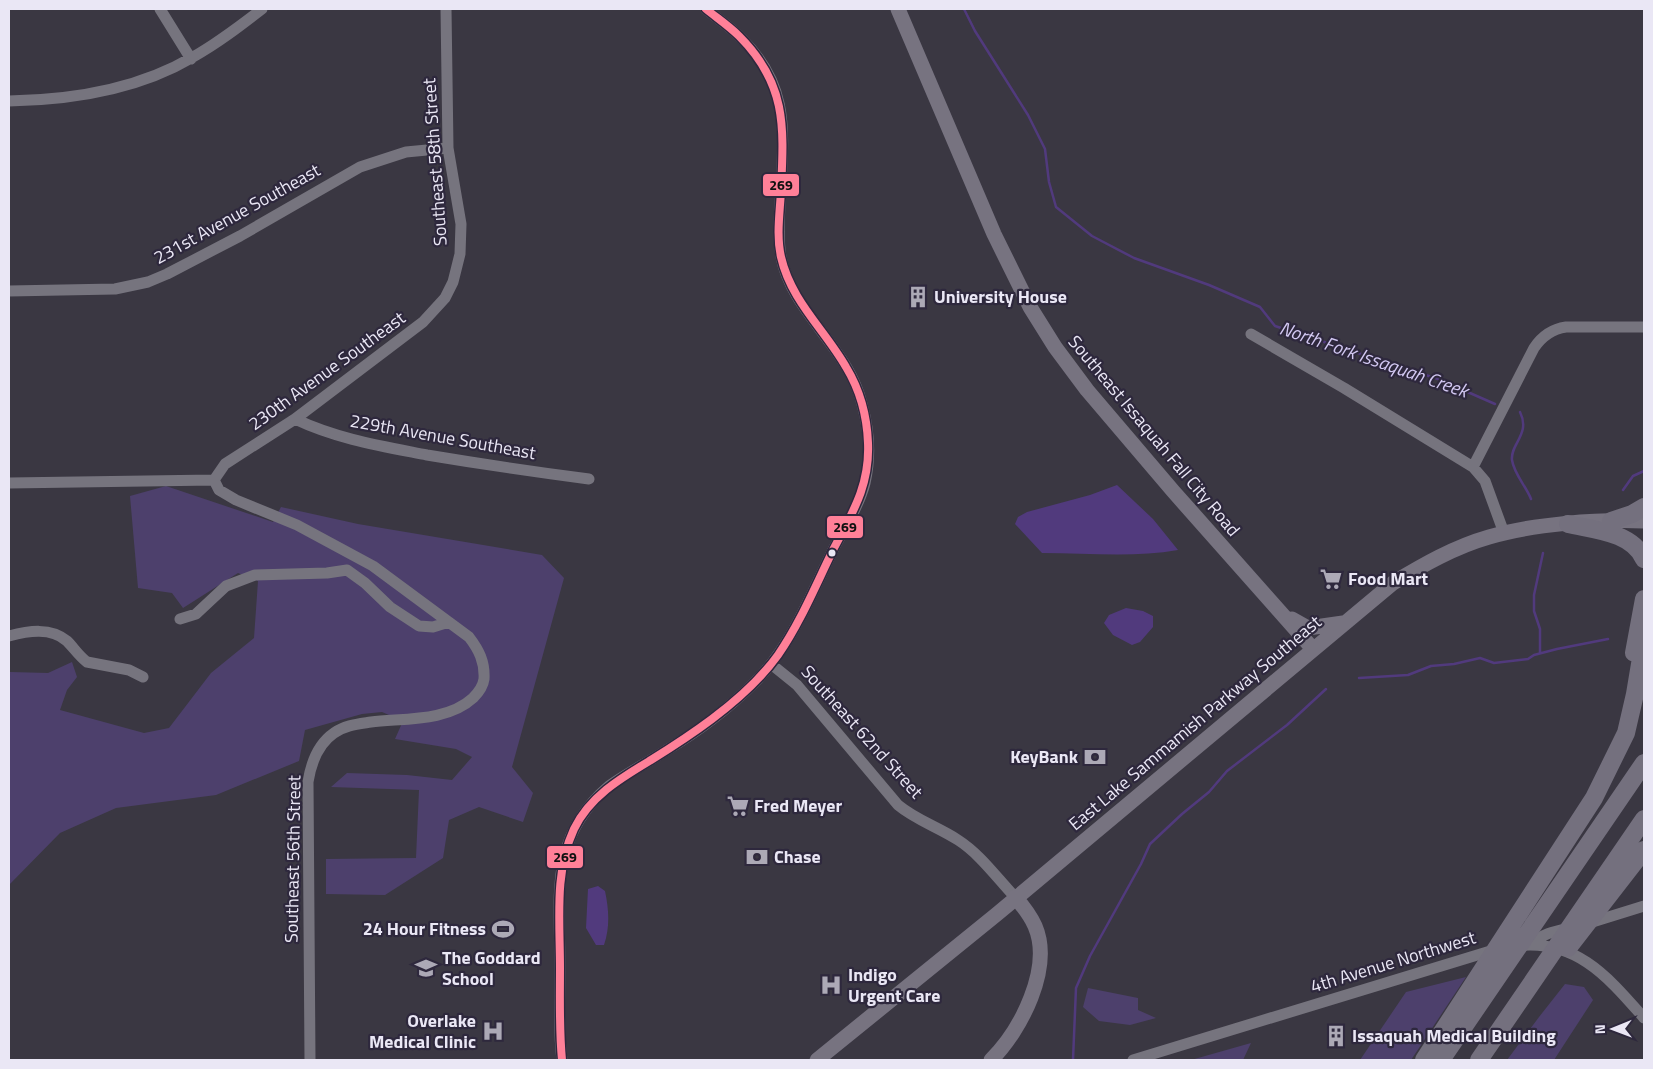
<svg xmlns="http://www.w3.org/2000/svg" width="1653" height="1069" viewBox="0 0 1653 1069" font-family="'Titillium Web',sans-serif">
<rect width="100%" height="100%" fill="#3a3742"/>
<path fill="#4d406c" d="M166,486L273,522L281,507L358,524L542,555L564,578L512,767L533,793L523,822L479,807L449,820L443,858L385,895L326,894V859L416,858L419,790L331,787L347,773L407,775L452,780L472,757L456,749L395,739L403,721L382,712L362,714L305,730L299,761L216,795L116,808L60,833L9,885V667L10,672L48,673L72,662L77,677L67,690L60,710L144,733L169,728L211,673L254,638L258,581L238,573L183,608L172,593L138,588L130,496Z
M1466,977L1411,1060H1360L1406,992Z
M1565,984L1584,987L1593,1000L1554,1060H1507L1539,1017Z
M1088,988L1138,998V1010L1156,1018L1130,1025L1099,1021L1083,1007Z
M1251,1043L1243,1060H1191Z"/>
<path fill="#513a7d" d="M1117,485L1153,519L1178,550C1134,558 1087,553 1042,553L1015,524L1018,517L1027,512L1090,495Z
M1126,608L1143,611L1153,616V627L1140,642L1132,645L1113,635L1104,623L1109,615Z
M598,886L605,891C609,910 610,927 604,945H596L586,928L588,889Z"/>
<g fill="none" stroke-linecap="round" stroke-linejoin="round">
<path stroke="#513a7d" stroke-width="2.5" d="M964,9L975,31L1028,115L1045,149L1049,182L1056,207L1092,236L1134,258L1209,285L1260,307L1275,326L1438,379L1495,404
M1520,412C1531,434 1510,444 1512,460C1514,474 1526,486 1531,499
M1623,490L1633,476L1644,471
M1540,653V629L1534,611V595L1543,553
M1359,678L1408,675L1431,666L1454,664L1480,658L1494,663L1528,659L1534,655L1557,649L1608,639
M1073,1060L1076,988L1090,956L1141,864L1150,844L1182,814L1209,792L1227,771L1287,725L1326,689"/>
<path stroke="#76747e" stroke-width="11" d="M160,9L191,59
M9,101C71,100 139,89 193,57C218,43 240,26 262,9
M9,291L115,289L148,282L167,274L240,236L360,167L406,152L448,148
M1251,334L1344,388L1473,467L1485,481L1504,533
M295,419C337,439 381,446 427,455C481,464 535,472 589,479
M1473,467L1534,348C1542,336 1552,329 1566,327H1644
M214,480L219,490L236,500L297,525L373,566L469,637C479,650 485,662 484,679C483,687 479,692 473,698C447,722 403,718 371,722C358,724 345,725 334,733C318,744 311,763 308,782L310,1060
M214,480L225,464L295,419L423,322L445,298L453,282L460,254L461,224L448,148L446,9
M9,483L214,480
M180,619L196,614L226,586L255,575L327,573L347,570L365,583L390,607L419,626L433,627L449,622
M9,636C28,631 51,627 67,641C74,648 79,656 87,662L129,670L143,677
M771,664L797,685L898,805C916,820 938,827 958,840C980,854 997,878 1015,897
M1586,924L1644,906
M1531,945C1542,933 1556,931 1571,928
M1515,946C1576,938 1608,977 1644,1018
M562,1060C558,1030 560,999 560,969C560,896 548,838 609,786C627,773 647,763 665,751C697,732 728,709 754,683C791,647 810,596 833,550C844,529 859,506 865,483C871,457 869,429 862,404C849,348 792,313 781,257C777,234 780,210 781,187C784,127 788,84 742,39C732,28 718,19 706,9
M1133,1060L1497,949"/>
<path stroke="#777380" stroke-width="15" d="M898,9L994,234L1030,307L1055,347L1087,390L1173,491L1313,649
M1292,619L1308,628L1343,623
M817,1060L997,914L1393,583C1423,565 1454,547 1489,537C1533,524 1598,519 1644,521
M991,1060C1021,1030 1053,968 1035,926C1030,915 1023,906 1015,897"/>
<path stroke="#74707e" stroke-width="18" d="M1611,521L1632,514L1644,507
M1568,524C1594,530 1632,532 1644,559
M1634,653L1644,599
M1568,948L1644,850
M1424,1060L1594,798L1626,733L1635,694L1644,640
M1441,1060L1644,763
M1479,1060L1644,819"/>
<g stroke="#2e283d" stroke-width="11">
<path id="bus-1" d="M562,1060C559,1029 560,999 560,968C560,921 554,872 574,829C590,796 621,778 651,760C672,747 692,734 712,719C736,701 760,680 778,655C800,623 815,587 832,552C851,515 870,487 868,443C867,417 860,390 846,367C825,330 791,301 781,257C776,235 780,212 781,190C784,127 787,84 739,36C729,26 717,18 706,9"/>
</g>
<use href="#bus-1" stroke="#ff8098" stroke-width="8"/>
</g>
<defs>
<g id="building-bare" transform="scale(1.725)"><path d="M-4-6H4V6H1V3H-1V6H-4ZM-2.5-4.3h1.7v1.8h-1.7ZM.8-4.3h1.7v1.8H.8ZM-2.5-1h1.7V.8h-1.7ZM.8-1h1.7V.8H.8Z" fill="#aca9b6" stroke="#2e283d" stroke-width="2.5" paint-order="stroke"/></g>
<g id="supermarket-bare" transform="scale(1.725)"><path d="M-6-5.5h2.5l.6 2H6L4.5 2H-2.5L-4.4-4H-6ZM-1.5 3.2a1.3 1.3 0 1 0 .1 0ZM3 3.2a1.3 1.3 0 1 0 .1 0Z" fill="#aca9b6" stroke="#2e283d" stroke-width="2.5" paint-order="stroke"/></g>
<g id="bank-bare" transform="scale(1.725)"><path d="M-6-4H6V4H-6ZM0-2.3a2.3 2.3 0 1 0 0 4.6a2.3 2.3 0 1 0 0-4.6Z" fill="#aca9b6" stroke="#2e283d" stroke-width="2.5" paint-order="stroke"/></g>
<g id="stadium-bare" transform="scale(1.725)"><path d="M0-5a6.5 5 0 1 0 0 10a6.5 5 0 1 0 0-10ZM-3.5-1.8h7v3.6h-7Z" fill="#aca9b6" stroke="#2e283d" stroke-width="2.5" paint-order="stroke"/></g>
<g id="school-bare" transform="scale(1.725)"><path d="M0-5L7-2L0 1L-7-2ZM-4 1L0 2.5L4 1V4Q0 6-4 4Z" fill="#aca9b6" stroke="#2e283d" stroke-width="2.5" paint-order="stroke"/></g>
<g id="hospital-bare" transform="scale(1.725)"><path d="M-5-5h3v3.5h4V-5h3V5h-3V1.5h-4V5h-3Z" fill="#aca9b6" stroke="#2e283d" stroke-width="2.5" paint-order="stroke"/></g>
</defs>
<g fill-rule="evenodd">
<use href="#building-bare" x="918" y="297"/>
<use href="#supermarket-bare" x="1331" y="579"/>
<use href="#bank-bare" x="1095" y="757"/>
<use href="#supermarket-bare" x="738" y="806"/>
<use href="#bank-bare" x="757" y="857"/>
<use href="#stadium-bare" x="503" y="929"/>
<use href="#school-bare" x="426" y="968"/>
<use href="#hospital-bare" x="831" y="985"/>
<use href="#hospital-bare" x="493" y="1031"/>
<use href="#building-bare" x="1336" y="1036"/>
</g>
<circle fill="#eae7f5" stroke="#2e283d" stroke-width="2" cx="832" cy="553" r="4.5"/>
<g text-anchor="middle" stroke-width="4.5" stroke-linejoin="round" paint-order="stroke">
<g font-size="18" fill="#eae7f5" stroke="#2e283d">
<text transform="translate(435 162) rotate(-94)" y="6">Southeast 58th Street</text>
<text transform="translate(237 214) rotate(-29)" y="6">231st Avenue Southeast</text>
<text transform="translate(327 371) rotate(-36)" y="6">230th Avenue Southeast</text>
<text transform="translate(1154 436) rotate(50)" y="6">Southeast Issaquah Fall City Road</text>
<text transform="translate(443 437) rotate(10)" y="6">229th Avenue Southeast</text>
<text transform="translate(1195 723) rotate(-40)" y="6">East Lake Sammamish Parkway Southeast</text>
<text transform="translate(862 732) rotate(48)" y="6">Southeast 62nd Street</text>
<text transform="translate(293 859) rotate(-89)" y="6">Southeast 56th Street</text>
<text transform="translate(1393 962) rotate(-17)" y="6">4th Avenue Northwest</text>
</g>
<g font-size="18" font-weight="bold" fill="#eae7f5" stroke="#2e283d" text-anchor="start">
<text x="934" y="303">University House</text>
<text x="1348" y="585">Food Mart</text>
<text x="1078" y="763" text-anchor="end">KeyBank</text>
<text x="754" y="812">Fred Meyer</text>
<text x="774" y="863">Chase</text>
<text x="486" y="935" text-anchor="end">24 Hour Fitness</text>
<text x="442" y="964">The Goddard<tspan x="442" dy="21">School</tspan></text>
<text x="848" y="981">Indigo<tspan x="848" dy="21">Urgent Care</tspan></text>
<text x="476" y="1027" text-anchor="end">Overlake<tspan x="476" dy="21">Medical Clinic</tspan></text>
<text x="1352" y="1042">Issaquah Medical Building</text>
</g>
<g font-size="19" font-style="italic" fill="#d2c8f2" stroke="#2e283d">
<text transform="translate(1374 359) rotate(19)" y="7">North Fork Issaquah Creek</text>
</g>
</g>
<g stroke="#2e283d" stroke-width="2">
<rect x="762" y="173" width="38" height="24" rx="5" fill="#ff8098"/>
<rect x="826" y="515" width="38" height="24" rx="5" fill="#ff8098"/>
<rect x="546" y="845" width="38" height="24" rx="5" fill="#ff8098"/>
</g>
<g font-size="14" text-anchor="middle" font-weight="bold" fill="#111">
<text x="781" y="190">269</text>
<text x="845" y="532">269</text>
<text x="565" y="862">269</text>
</g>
<rect width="1653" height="1069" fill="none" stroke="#eae7f5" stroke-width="20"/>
<g transform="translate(1613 1029) rotate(269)" stroke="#2e283d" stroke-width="4" paint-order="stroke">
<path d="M0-4L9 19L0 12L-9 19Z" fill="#eae7f5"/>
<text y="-8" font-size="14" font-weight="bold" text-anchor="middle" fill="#eae7f5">N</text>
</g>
</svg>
